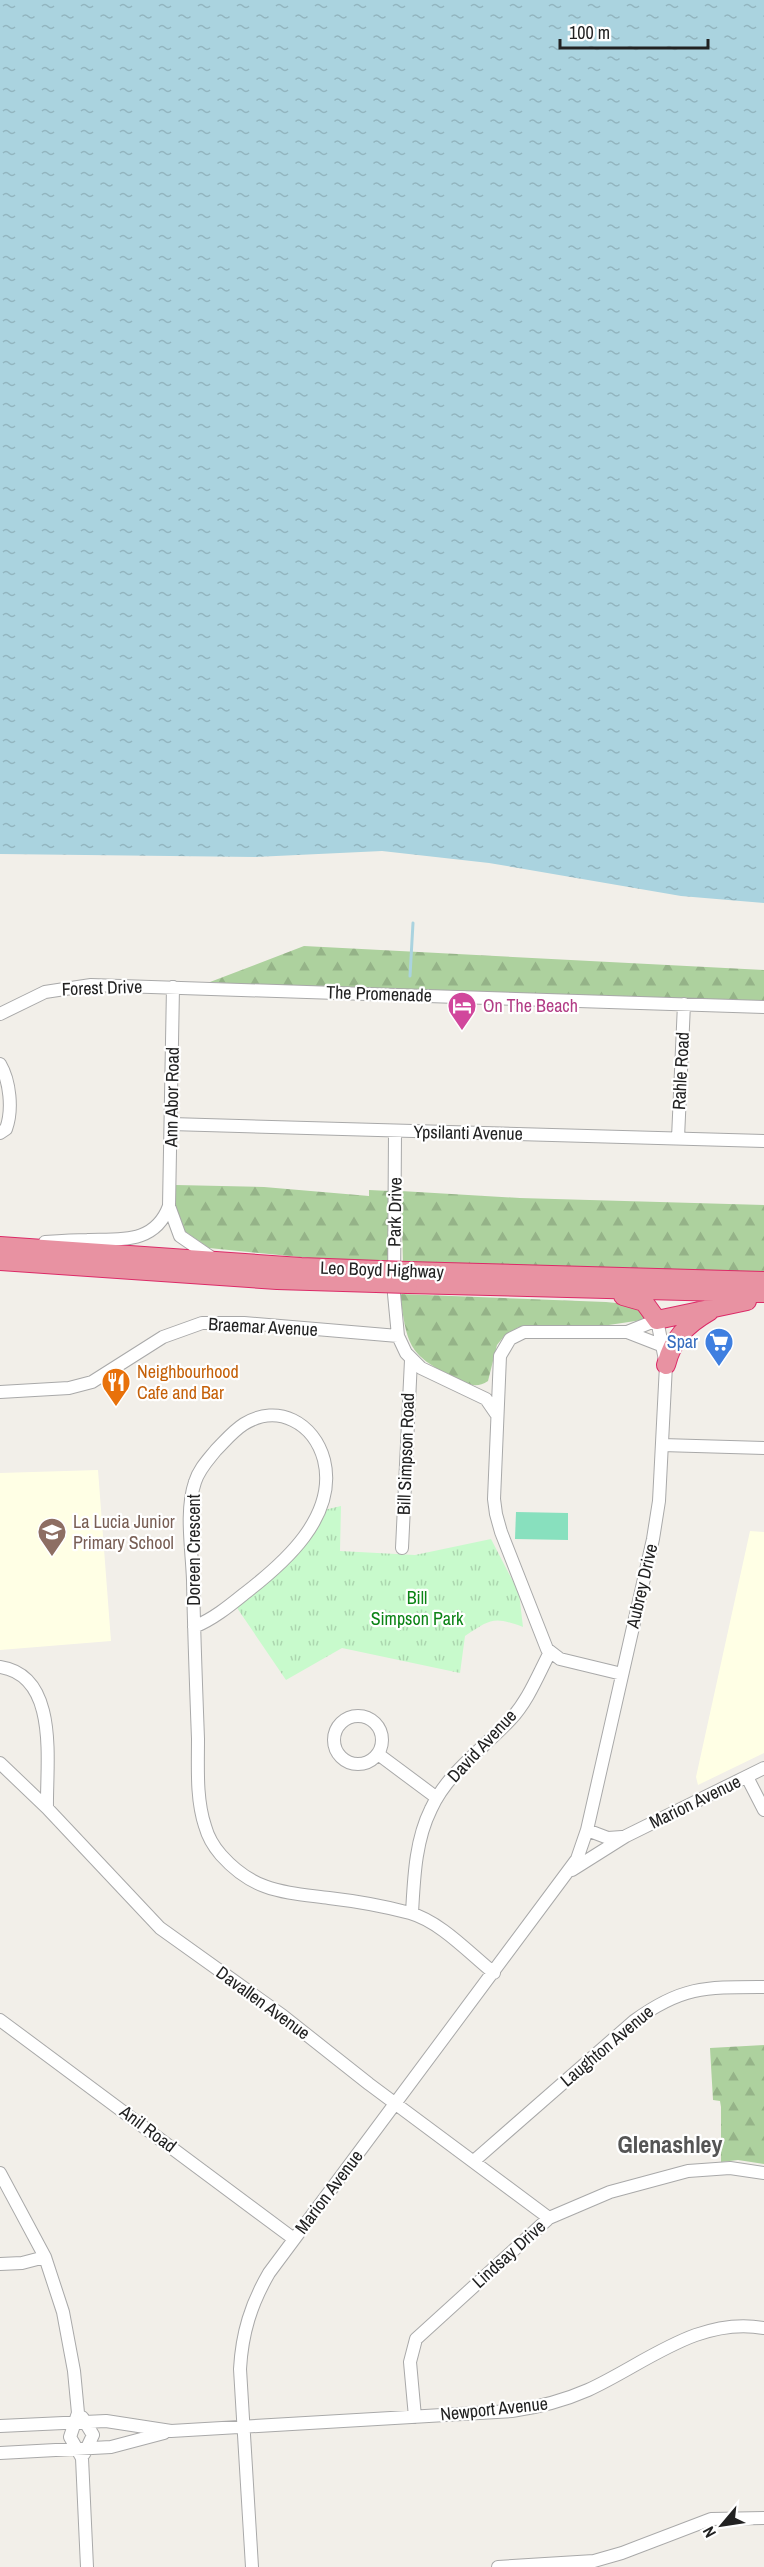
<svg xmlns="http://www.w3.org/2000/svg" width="764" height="2567" viewBox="0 0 764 2567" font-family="'Archivo Narrow',sans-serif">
<defs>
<pattern id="forest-firs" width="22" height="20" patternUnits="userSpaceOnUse" patternTransform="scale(1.5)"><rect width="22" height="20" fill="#add19e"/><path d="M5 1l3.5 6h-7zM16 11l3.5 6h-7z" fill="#95b388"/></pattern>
<pattern id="park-tufts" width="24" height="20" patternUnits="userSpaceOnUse" patternTransform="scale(1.5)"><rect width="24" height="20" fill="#c8facc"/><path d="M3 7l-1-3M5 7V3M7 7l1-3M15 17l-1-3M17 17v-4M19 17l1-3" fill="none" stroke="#acd6af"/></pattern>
<pattern id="water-ripples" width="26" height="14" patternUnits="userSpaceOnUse" patternTransform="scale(1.5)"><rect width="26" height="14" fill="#aad3df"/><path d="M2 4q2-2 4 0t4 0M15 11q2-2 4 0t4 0" fill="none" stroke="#92b5bf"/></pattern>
</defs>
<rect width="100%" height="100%" fill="#f2efe9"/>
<path fill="#ffffe5" d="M98,1470L111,1641L0,1650V1473Z
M750,1531L764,1532V1753L698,1785L696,1777Z"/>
<path fill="url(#forest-firs)" d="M304,946L764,970V1013L210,982Z
M176,1185L264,1187L369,1196V1190L390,1191V1263L340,1261L209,1248L183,1230L176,1213Z
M401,1191L520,1198L764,1205V1273L403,1263Z
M400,1294L606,1302L636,1305L649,1319L602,1326L519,1327L505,1335L497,1345L488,1381C475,1390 465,1383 454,1377C407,1355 407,1343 400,1294Z
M764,2045V2164L738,2160L721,2162V2107L720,2101L713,2100L710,2048Z"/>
<path fill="url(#park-tufts)" d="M341,1506L340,1551L415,1555L491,1539L519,1593L523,1627C493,1616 491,1619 465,1636L460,1673L342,1648L286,1680L233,1602L282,1560L324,1510Z"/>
<path fill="#88e0be" d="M516,1512L568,1513V1540L515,1539Z"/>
<path fill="url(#water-ripples)" d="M0,0H764V903L681,896L489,863L382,851L255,857L0,854Z"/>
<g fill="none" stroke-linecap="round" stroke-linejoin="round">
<path stroke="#aad3df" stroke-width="3" d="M410,976L413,923"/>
<g stroke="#a9a9a9" stroke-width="14">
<path id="minor" d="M173,987L169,1206L180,1236L212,1258
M0,1014L45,992L91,985L764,1007
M0,1064C10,1081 13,1110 6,1129L0,1133
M171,1124L764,1141
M395,1131L394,1294L398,1336L406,1353L421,1368L486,1399L497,1415
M678,1138L684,1004
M45,1242C59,1241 73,1240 87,1240C121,1239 155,1244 169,1206
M627,1332L663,1346
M0,1392L69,1388L92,1382L163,1337L202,1323H244L398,1336
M662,1445L764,1448
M402,1548L411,1360
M194,1627C213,1619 228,1607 244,1594C283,1564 338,1517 324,1460C314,1423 278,1403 244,1424C233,1431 225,1441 216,1450C208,1460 199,1469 195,1482C185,1511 192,1550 193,1580C194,1633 196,1686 198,1739C198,1767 196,1799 205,1826C208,1837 214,1847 221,1855C254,1892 283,1892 329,1898C355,1901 384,1906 410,1913C441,1922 469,1953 494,1973
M0,1667C60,1676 46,1764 47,1808
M334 1740a24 24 0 1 1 48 0a24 24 0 1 1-48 0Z
M378,1754L437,1798
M0,1763L47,1808L160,1928L283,2016L369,2084L549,2218
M747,1777L764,1810
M587,1830L608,1838L622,1837
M572,1870L626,1836L764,1768
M412,1913C414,1879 415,1841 431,1809C448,1772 483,1749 510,1720C528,1701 538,1675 550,1652
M0,2020L294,2239
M475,2160L634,2021C682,1986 706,1987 764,1987
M0,2173L45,2257L63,2312L74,2371L78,2413L70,2437L82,2458L87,2567
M0,2264L22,2263L45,2257
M82,2417L93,2435L84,2454
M415,2417L410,2362L416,2339L549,2218L610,2192L688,2171L730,2168L764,2173
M0,2426L106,2421L171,2431L512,2411C540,2407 563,2401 588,2390C645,2364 698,2316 764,2328
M0,2453L111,2447L164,2433
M252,2567L240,2369C242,2333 251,2304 269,2273L577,1859L587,1830L653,1539L659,1501L666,1365L657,1320L627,1332H524L510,1339L500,1356L494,1499L496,1514L501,1532L547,1649L560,1659L622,1674
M498,2567L594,2561L622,2553L711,2519L764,2518"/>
</g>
<g stroke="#dc2a67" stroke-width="20">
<path id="highway" d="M0,1246L301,1267L380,1270
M0,1261L277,1280L376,1283
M408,1271L764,1281
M408,1284L764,1293
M623,1296L644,1302L657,1320L747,1301
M666,1365C673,1338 686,1325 710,1311"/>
</g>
<use href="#minor" stroke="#fff" stroke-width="12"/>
<use href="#highway" stroke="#e892a2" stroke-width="18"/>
<g stroke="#dc2a67" stroke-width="20" stroke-linecap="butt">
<path id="highway-bridge" d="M380,1270L408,1271
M376,1283L408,1284"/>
</g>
<use href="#highway-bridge" stroke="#e892a2" stroke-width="18"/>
</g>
<defs>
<g id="hotel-pin" transform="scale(1.5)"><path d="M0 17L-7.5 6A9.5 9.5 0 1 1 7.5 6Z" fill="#d1479c" stroke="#fff"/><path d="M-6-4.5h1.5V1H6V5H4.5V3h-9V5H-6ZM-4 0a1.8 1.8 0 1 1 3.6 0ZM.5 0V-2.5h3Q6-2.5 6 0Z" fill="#fff"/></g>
<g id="supermarket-pin" transform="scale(1.5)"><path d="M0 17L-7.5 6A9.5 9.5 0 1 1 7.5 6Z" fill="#3f7fe0" stroke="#fff"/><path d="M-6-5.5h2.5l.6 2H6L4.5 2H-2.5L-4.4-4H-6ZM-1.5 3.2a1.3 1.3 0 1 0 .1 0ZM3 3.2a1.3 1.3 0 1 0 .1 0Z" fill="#fff"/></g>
<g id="restaurant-pin" transform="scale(1.5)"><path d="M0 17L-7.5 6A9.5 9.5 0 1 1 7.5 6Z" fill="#e8710a" stroke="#fff"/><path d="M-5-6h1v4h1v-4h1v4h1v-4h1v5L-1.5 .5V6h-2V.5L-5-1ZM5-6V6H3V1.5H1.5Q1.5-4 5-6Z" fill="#fff"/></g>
<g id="school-pin" transform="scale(1.5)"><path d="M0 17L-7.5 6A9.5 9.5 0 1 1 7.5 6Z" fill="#8d6e63" stroke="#fff"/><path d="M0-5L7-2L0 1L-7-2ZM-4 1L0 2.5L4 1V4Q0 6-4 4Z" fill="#fff"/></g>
</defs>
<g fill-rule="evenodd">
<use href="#hotel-pin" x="462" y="1006"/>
<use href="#supermarket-pin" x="719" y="1342"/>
<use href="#restaurant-pin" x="116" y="1382"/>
<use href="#school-pin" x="52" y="1532"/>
</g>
<g text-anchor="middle" stroke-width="4.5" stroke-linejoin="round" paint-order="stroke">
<g font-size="18" fill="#222" stroke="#fff">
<text transform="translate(102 988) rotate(-2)" y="6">Forest Drive</text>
<text transform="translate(379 994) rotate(2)" y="6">The Promenade</text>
<text transform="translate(681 1071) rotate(-87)" y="6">Rahle Road</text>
<text transform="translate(172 1097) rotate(-89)" y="6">Ann Abor Road</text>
<text transform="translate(468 1133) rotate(1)" y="6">Ypsilanti Avenue</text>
<text transform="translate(395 1212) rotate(-89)" y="6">Park Drive</text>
<text transform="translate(382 1270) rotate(2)" y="6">Leo Boyd Highway</text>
<text transform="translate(263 1327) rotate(3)" y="6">Braemar Avenue</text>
<text transform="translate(406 1454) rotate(-88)" y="6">Bill Simpson Road</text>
<text transform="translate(194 1550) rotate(-90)" y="6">Doreen Crescent</text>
<text transform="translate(642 1586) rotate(-77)" y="6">Aubrey Drive</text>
<text transform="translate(482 1746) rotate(-47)" y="6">David Avenue</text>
<text transform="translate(695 1802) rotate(-26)" y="6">Marion Avenue</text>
<text transform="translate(263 2003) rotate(36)" y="6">Davallen Avenue</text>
<text transform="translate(607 2046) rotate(-40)" y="6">Laughton Avenue</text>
<text transform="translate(148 2129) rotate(37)" y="6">Anil Road</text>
<text transform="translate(329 2192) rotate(-53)" y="6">Marion Avenue</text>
<text transform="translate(509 2254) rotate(-42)" y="6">Lindsay Drive</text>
<text transform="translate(494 2409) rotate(-6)" y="6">Newport Avenue</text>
</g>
<g font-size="18" fill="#b23c85" stroke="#fff" text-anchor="start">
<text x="483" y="1012">On The Beach</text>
</g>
<g font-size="18" fill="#366cbe" stroke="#fff" text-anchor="end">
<text x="698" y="1348">Spar</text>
</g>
<g font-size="18" fill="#c56008" stroke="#fff" text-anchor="start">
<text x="137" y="1378">Neighbourhood<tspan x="137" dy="21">Cafe and Bar</tspan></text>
</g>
<g font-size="18" fill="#785e54" stroke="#fff" text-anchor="start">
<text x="73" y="1528">La Lucia Junior<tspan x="73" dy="21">Primary School</tspan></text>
</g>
<g font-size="18" fill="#0c8416" stroke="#fff">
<text x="417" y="1604">Bill<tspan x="417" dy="21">Simpson Park</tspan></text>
</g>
<g font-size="24" font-weight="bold" fill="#555" stroke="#fff">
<text x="670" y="2153">Glenashley</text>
</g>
</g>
<g transform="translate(722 2525) rotate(241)" stroke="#ffffff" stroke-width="4.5" paint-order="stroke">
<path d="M0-4.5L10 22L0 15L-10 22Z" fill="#222222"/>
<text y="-9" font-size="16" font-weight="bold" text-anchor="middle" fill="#222222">N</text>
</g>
<path d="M560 39v9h148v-9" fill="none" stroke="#222222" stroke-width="3"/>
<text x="569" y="39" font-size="18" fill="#222222" stroke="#ffffff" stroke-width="4.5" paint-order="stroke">100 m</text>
</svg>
